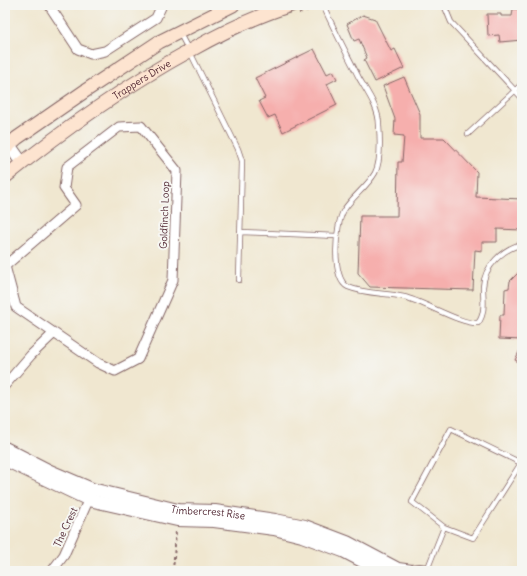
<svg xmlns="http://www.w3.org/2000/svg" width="527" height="576" viewBox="0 0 527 576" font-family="Delius,sans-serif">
<rect width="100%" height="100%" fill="#f6f6f2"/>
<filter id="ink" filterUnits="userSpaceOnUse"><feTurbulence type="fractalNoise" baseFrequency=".025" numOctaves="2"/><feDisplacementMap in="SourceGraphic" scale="8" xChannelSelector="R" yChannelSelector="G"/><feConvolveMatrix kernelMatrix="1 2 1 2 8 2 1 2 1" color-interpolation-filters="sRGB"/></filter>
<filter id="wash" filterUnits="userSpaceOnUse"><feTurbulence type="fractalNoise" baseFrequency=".012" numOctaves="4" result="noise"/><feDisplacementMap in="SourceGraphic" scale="16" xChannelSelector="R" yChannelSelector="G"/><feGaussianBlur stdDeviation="0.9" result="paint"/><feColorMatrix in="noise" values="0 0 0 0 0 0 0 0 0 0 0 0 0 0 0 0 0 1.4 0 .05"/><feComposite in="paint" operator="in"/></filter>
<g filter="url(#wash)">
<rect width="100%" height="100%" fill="#f0e7d0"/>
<g id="blocks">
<path fill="#f6afad" d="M513,9H520L522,12V40L500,42L499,35L488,36L487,14H501V16H512Z
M363,15L375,19L391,51L395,49L404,68L375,82L364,60L367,58L359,39L354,41L347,24Z
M314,49L327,74L333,71L337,79L327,84L337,105L283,132L275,115L268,118L259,101L265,98L255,78Z
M404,77L420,114V138H444L477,172L476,197L522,199V230L497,229V242H482V251L475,250L473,290L370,287L358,273L360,216H397L398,162H402L404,136L394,135L395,119L383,86Z
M522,269V340L499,339L500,315H504L505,289L509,288L510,281Z
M522,346V364L515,360Z"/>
</g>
</g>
<g filter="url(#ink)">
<use href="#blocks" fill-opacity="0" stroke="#846565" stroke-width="1"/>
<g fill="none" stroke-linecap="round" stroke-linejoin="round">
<g stroke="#846565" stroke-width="6">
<path id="service" d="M323,5C334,30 347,54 359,78C367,92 379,108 379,125C380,138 381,162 375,173C367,187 352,197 344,210C335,224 331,279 348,287C365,294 386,293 404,297C423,301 462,325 478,323C486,314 483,298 483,287C484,266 503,249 522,244
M444,5L451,22L522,98
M180,34L193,58L238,149L242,161L239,280
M468,134L522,84
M240,232L337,236
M451,429L521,463L473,538L444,527L412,502Z
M427,570L444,527"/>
</g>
<g stroke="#846565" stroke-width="11">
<path id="minor" d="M49,5L78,49L91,54L105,51L156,18L162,5
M141,126L177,171L173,280L138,359L115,371L98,363L16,307L5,266L76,205L64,188L67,167L119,127Z
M5,385L31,355L54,333
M52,571L64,555L91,494"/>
</g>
<g stroke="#846565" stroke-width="14">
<g id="tertiary">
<path d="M5,139L22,163"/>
<path id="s1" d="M5,448L50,471L92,489L178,510L215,511L275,520L305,526L347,542L398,569L412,571"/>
<path d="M5,460L89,500L177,520L214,521L274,529L302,536L343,551L381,571"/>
<path d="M412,571L419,570L426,571"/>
</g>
</g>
<g stroke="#846565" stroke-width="15">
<g id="secondary">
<path d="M5,149L17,138L85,91L159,42L233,5"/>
<path id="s2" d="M5,177C63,130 125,86 191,50C223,32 256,16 291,5"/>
</g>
</g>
<path stroke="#846565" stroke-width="2" stroke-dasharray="3 3" stroke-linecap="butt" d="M299,13L316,7
M173,571L176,531"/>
<use href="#service" stroke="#fff" stroke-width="4.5"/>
<use href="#minor" stroke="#fff" stroke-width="9"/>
<use href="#tertiary" stroke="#fff" stroke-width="12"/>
<use href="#secondary" stroke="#fde4d0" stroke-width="13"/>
</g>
</g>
<g text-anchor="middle" stroke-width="4" stroke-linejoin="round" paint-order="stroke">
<g font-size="10" fill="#4a1f2b" stroke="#f6f6f2">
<text dy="4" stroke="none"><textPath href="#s2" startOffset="168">Trappers Drive</textPath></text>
<text transform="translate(164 215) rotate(-88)" y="4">Goldfinch Loop</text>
<text dy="4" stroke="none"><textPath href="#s1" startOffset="215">Timbercrest Rise</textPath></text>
<text transform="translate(65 527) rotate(-65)" y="4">The Crest</text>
</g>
</g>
<rect width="527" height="576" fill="none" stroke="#f6f6f2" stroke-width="20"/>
</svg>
